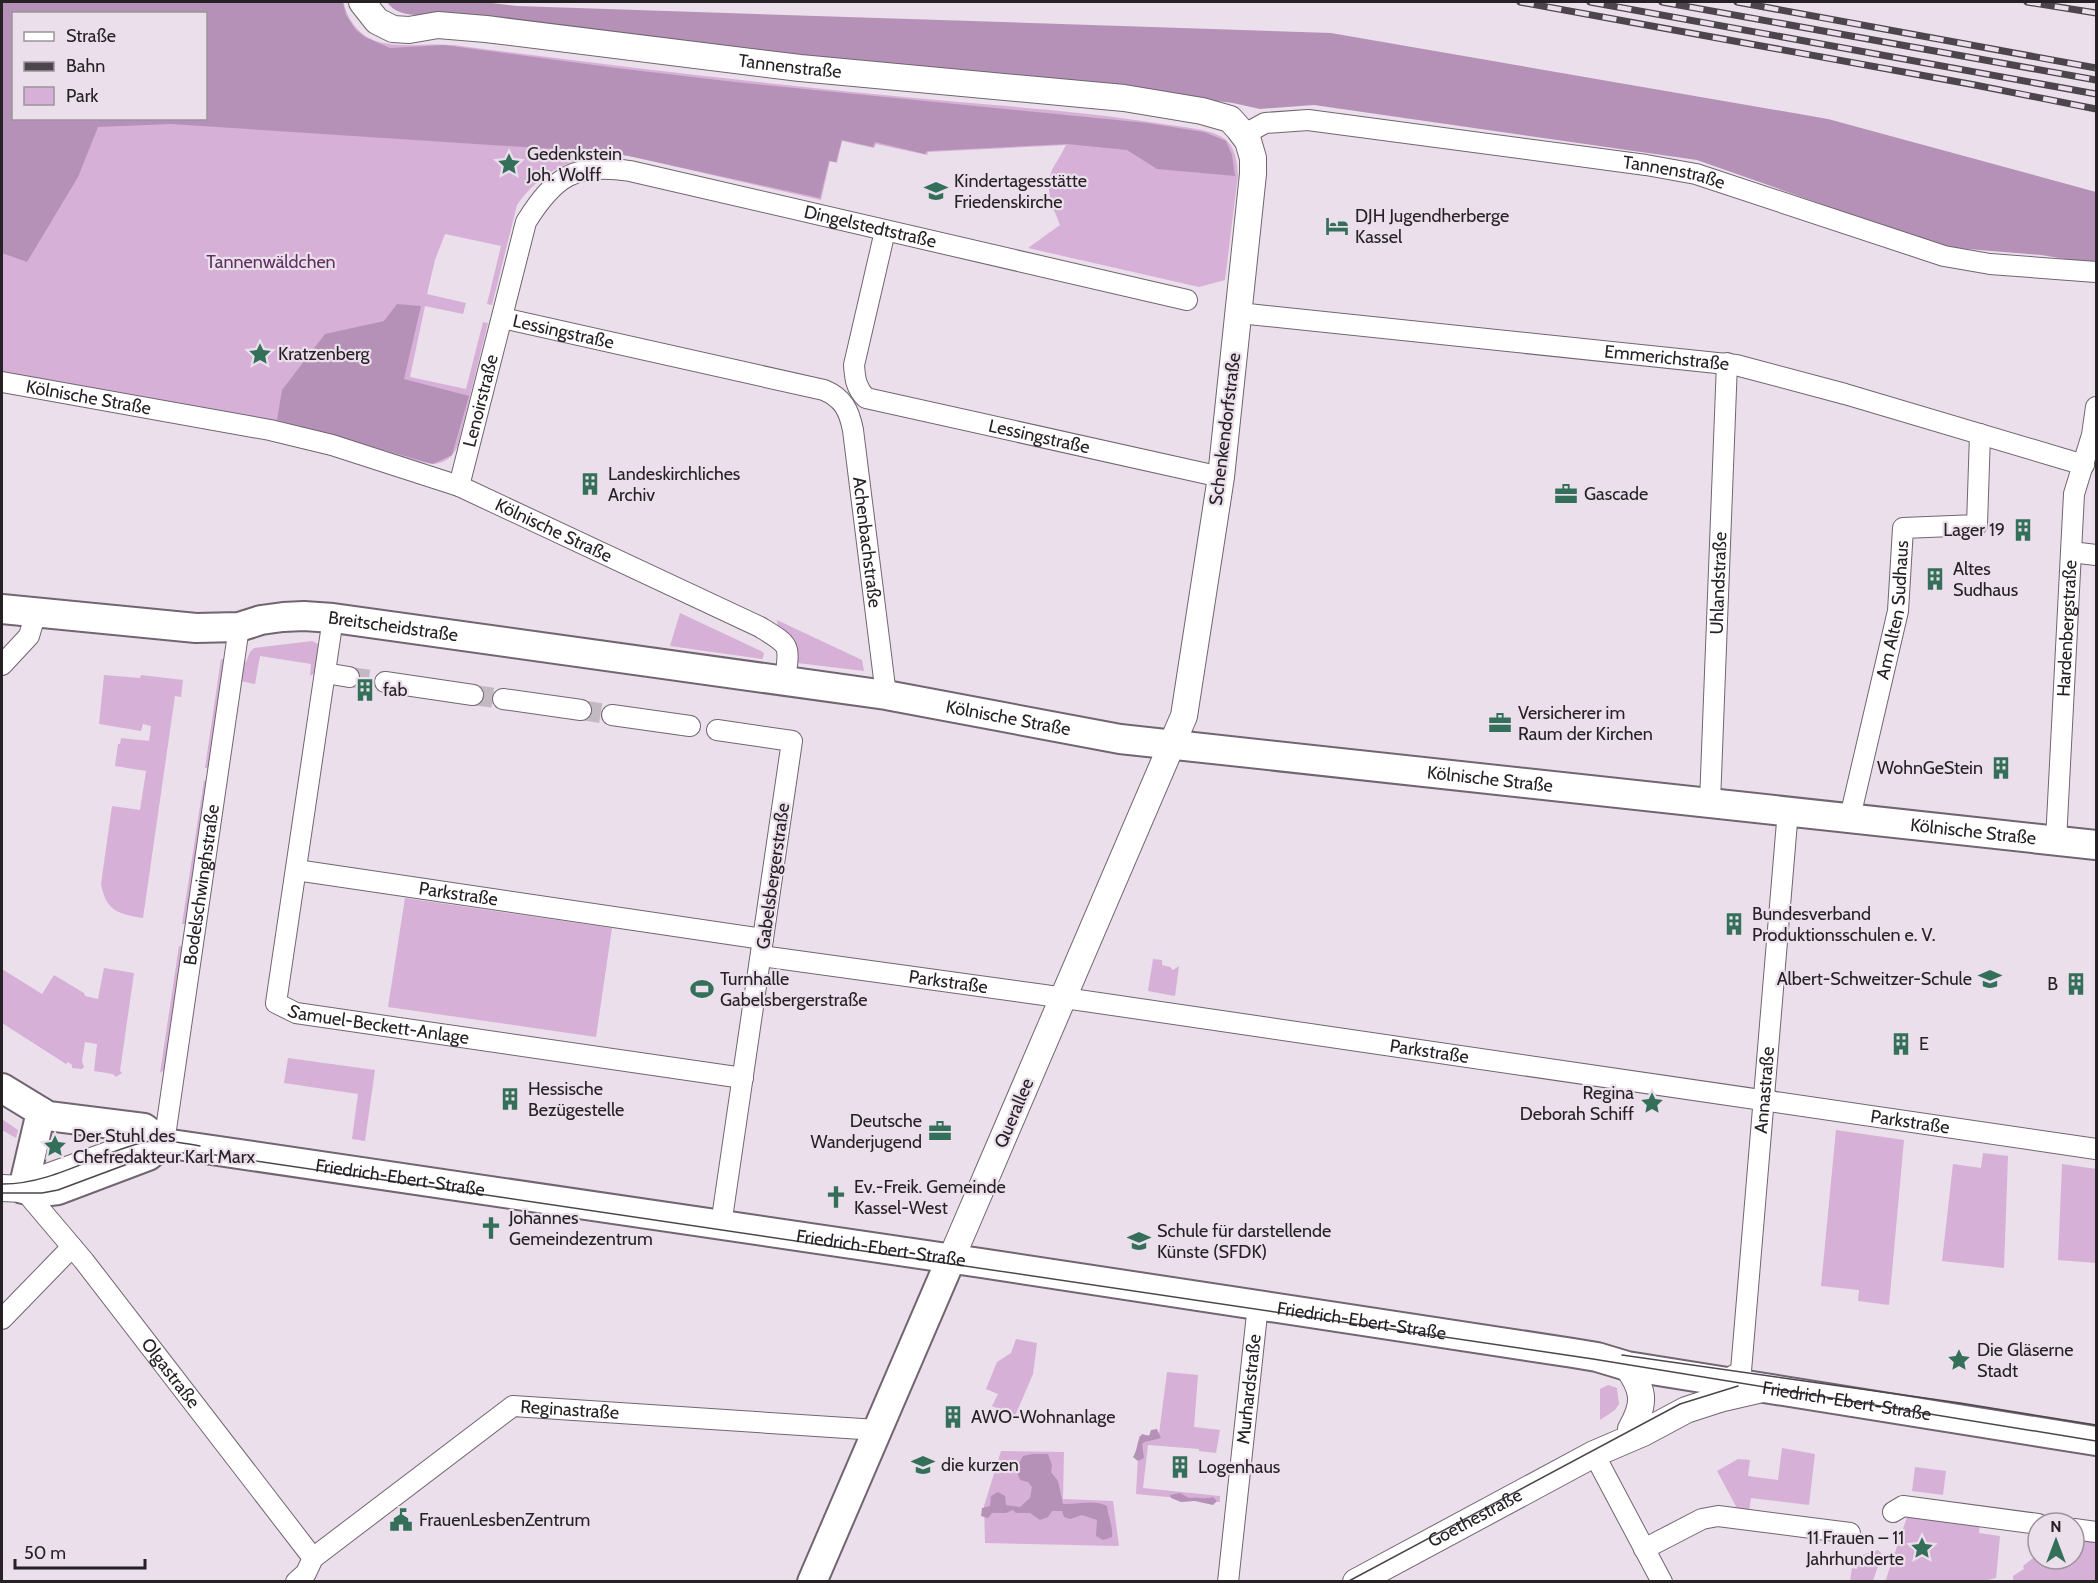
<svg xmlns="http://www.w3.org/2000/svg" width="2098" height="1583" viewBox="0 0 2098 1583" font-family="Cabin,sans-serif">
<rect width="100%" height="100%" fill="#ebdfeb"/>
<path fill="#d6b0d7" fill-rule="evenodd" d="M2,2H343C360,60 408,41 454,45C622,67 790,87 959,102C1027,108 1095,113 1163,124C1181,127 1204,128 1220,136C1235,143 1237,161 1238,175L1225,280L1199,287L1028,248L1060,225C1053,207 1044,190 1052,170C1056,162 1062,154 1066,145L928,152L927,155L876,144L874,148L842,141L837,163L830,161L821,200L634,157C588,149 544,166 517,205L492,305L487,304L501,246L445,234L435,260L427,294L466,303L463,314L425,306L410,377L466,389L483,322L488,323L458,445C452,460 441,466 425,463L174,404L2,372ZM14,14H206V118H14Z
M680,613L761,651L764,653L763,658L762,659L670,646Z
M777,620L862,660L864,671L797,663L796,646L778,629Z
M312,641L320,645L315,673L310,676L311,664L260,656L255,684L240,681L243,662H246L250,652L254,648Z
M221,659L225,660L210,768H205Z
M104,675L140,678L141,675L183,680L181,697L175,696L143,918C118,914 106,911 101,884L112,806L140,810L146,771L115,766L118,744H120L121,738L149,741L151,726L143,724L141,731L99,724Z
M204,780L207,782L186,924H182Z
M405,898L612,928L596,1037L388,1007Z
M179,946L183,947L165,1069L160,1073Z
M1153,959L1162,960V965L1170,967L1173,970L1179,966L1175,996L1148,991Z
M104,968L134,973L120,1071L122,1073L116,1077L113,1074L94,1071L97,1044L85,1042L82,1061L84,1067L82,1069L72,1068V1065L68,1062L66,1064L2,1023V969L42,994L54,975L84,993L85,996L98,999Z
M288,1058L375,1070L365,1141L352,1139L358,1094L284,1083Z
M2,1119L18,1130L16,1138L2,1130Z
M1836,1130L1904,1140L1889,1305L1858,1301L1859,1290L1821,1286Z
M1983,1153L2008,1156L2004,1268L1942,1261L1953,1164L1981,1168Z
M2062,1164L2096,1169V1263L2058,1260Z
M1016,1339L1037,1343L1033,1374L1015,1416L992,1406L998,1394L986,1389L997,1362L1011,1353Z
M1167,1372L1198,1375L1194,1427L1220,1430L1216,1453L1199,1451V1449L1148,1445L1143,1488L1220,1496V1502L1136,1494L1139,1436L1159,1434Z
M1608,1385L1617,1388L1619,1404L1615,1410L1600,1420V1389Z
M1782,1448L1815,1454L1809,1505L1751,1498L1749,1511L1738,1510L1717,1471L1738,1459L1750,1460L1748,1476L1778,1480Z
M1001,1451L1064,1452L1063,1499L1113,1501L1119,1546L985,1543L984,1506Z
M1915,1467L1946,1471L1943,1495L1912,1491Z
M1908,1514L1980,1523L1979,1533L2000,1536L1996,1578L1980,1582H1885Z
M2074,1536L2096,1539V1581L2013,1582V1576L2024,1569L2023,1566L2038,1554V1559H2074Z
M1878,1550L1882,1554L1873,1581H1850L1852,1568L1857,1569L1859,1556Z"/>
<path fill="#b691b7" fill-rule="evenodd" d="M2,2H343L346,15L356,30L365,37L390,48L444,45L616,68L735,82L1147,123L1204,132L1226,141L1232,155L1235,176L1157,169L1127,150L1067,144L927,151L925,154L875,142L873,147L842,140L836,162L829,161L820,198L615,153L171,124L98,127L78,177L27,262L2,253ZM14,14H206V118H14Z
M387,2H484L517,6L1331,33L1828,119L2096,192V264L2041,255L1943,247L1697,160L1314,105L1260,109L1233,103L1118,89L868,63L451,13C432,14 399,21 387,2Z
M397,304L421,306L404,379L469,396L452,455L433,464L277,420L282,390L325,334L384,321Z
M1157,1429L1161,1438L1145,1442L1142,1444L1144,1458L1138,1461L1133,1457C1138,1450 1136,1442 1142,1434L1149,1436L1151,1430Z
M1033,1454H1048L1052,1465L1051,1472L1058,1481L1063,1504C1078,1505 1093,1499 1107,1506C1108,1517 1113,1525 1112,1537L1103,1540L1096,1536L1097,1520L1082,1515L1070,1519L1064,1517L1062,1511H1052L1048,1517L1040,1520L1030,1513H1016L1013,1510L1006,1513H992L988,1518L981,1516L982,1508L990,1506L991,1496L998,1492L1005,1496L1006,1505L1020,1507L1030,1498L1032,1487L1028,1482L1020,1480L1016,1469L1023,1456Z
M1180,1493L1189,1498C1198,1496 1204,1500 1213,1497L1217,1501L1213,1505L1195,1501L1181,1502L1171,1498L1170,1495Z"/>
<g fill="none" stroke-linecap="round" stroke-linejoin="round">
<path stroke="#c3b9c3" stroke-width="20" stroke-dasharray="20 10" stroke-linecap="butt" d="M349,677L385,682
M473,695L503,699
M581,710L612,715"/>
<g stroke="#706570" stroke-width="22">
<g id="minor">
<path id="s1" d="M1243,135L1265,123L1308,120L1646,165L1696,174L1944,256L1990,264L2096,272"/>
<path id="s2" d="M885,231L854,365C855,379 856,388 866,398L1221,477"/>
<path id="s3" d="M1239,313L1736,365L1845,394L2084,465"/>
<path id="s4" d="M502,318L824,390C843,398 849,410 853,430L886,695"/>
<path id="s5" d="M2,382L270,430L332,445L459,486L760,627C791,646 790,644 785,680"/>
<path id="s6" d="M459,486L526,222C554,177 575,162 630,171L1187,300"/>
<path d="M2071,552L2096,555"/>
<path id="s7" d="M333,618L276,1003L296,1013L743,1078"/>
<path d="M2,665L29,636L36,612"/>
<path d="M325,673L349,677"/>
<path d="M385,682L473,695"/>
<path d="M503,699L581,710"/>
<path d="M612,715L690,726"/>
<path d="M717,730L792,741L721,1225"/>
<path id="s8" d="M1710,802L1727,363"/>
<path id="s9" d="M1850,817L1898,611L1903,528L1977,525L1980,434"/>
<path id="s10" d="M2056,841L2074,494L2092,435L2096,407"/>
<path id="s11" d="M296,870L763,939"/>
<path id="s12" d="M761,956L1044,995L2096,1149"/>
<path id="s13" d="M164,1143L239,627"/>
<path id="s14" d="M23,1189L84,1261L313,1558"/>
<path d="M2,1319L72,1247"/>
<path id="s15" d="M1723,1382L1741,1371L1788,810"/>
<path d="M1594,1454L1662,1582"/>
<path d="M1893,1512L1903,1506L2038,1524"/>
<path d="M2074,1529L2096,1532"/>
<path d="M1644,1549L1702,1519L1718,1516L1850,1533"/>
<path id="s16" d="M296,1582L306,1573L313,1558L513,1406L877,1430"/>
<path id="s17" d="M1228,1582L1258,1305"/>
</g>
</g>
<g stroke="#706570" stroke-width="28">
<g id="tertiary">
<path id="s18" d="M362,2L377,21L393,29L409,30L438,25L486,29L800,68L1124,98L1202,111L1230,119L1239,129L1248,141L1253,158V174L1221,477L1184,716L951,1259"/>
<path d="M2,1188L23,1189L42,1179L139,1144L163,1143"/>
<path d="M1627,1366C1644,1390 1646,1403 1631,1429"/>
<path id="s19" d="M1356,1582L1594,1454L1643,1433L1686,1410L1723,1398L1762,1389"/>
</g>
</g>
<g stroke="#706570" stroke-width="32">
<g id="secondary">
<path id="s20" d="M2,609L196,628L239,627L261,620L283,617L304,616L333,618L886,695L1120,739L2096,845"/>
<path d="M2,1088L48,1116L144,1128L164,1143"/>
<path id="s21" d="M41,1112L23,1189L42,1192L58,1190L148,1156L164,1143L981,1263L1573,1353L1597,1357L1627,1366L2096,1441"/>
<path d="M812,1582L951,1259"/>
</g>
</g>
<use href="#minor" stroke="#fff" stroke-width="20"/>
<use href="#tertiary" stroke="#fff" stroke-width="26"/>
<use href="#secondary" stroke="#fff" stroke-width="28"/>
<path stroke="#4c464c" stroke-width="1.5" d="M3,1184C53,1184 97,1153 145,1142C163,1138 182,1143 200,1146
M2,1193H42L58,1190L149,1156L167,1153H202L1593,1359L2096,1441
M1622,1355L1960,1403L2096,1425
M1347,1582L1680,1404L1738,1386"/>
<g stroke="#4c464c" stroke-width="7">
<path id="rail" d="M1520,2L1975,85L2096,109
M1590,2L2096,94
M1662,2L2096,80
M1737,2L2096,68
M2027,2L2096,13"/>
</g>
<use href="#rail" stroke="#ebdfeb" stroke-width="4.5" stroke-dasharray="14" stroke-linecap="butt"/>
</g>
<defs>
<g id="sight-bare" transform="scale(1.8)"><path d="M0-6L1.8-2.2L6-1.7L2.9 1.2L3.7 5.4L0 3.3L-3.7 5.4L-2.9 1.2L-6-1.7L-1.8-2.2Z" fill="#346f5a" stroke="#ebdfeb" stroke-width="2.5" paint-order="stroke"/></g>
<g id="school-bare" transform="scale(1.8)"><path d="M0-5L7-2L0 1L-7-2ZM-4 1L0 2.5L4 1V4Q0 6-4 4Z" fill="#346f5a" stroke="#ebdfeb" stroke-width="2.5" paint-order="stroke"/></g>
<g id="hotel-bare" transform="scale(1.8)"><path d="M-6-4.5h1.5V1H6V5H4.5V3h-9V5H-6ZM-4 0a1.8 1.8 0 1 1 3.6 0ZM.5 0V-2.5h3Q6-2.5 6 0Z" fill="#346f5a" stroke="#ebdfeb" stroke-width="2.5" paint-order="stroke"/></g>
<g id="building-bare" transform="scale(1.8)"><path d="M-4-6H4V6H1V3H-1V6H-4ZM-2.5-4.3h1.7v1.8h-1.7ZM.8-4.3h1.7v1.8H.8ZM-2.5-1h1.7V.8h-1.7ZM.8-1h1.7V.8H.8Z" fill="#346f5a" stroke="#ebdfeb" stroke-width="2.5" paint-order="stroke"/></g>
<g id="office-bare" transform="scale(1.8)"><path d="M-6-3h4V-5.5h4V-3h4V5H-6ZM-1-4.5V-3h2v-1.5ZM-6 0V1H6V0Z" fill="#346f5a" stroke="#ebdfeb" stroke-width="2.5" paint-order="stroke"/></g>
<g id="stadium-bare" transform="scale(1.8)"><path d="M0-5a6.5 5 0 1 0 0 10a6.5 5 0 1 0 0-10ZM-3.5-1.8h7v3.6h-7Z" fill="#346f5a" stroke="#ebdfeb" stroke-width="2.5" paint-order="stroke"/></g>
<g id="church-bare" transform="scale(1.8)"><path d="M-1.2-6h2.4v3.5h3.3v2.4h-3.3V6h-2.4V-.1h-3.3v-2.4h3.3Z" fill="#346f5a" stroke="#ebdfeb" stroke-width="2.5" paint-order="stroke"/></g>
<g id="civic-bare" transform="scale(1.8)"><path d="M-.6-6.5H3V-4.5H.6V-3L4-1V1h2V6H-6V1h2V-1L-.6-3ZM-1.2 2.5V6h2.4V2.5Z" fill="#346f5a" stroke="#ebdfeb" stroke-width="2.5" paint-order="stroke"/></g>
</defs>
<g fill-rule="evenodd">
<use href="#sight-bare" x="509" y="164"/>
<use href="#school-bare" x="936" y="191"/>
<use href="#hotel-bare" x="1337" y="226"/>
<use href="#sight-bare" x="260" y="354"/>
<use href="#building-bare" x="590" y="484"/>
<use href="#office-bare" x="1566" y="494"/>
<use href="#building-bare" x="2023" y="530"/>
<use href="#building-bare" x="1935" y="579"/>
<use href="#building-bare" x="365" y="690"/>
<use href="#office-bare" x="1500" y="723"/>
<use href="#building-bare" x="2001" y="768"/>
<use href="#building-bare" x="1734" y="924"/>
<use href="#school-bare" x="1990" y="979"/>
<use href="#building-bare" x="2076" y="984"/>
<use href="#stadium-bare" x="702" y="989"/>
<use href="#building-bare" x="1901" y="1044"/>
<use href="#building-bare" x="510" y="1099"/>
<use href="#sight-bare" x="1652" y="1103"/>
<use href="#office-bare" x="940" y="1131"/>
<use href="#sight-bare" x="55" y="1146"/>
<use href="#church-bare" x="836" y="1197"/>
<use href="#church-bare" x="491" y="1228"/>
<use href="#school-bare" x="1139" y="1241"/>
<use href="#sight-bare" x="1959" y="1360"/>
<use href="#building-bare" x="953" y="1417"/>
<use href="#school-bare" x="923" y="1465"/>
<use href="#building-bare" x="1180" y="1467"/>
<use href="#civic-bare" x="401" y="1520"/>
<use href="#sight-bare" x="1922" y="1548"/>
</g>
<g text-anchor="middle" stroke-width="4.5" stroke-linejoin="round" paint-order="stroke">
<g font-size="18" fill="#252125" stroke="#ebdfeb">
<text dy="6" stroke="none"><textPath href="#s18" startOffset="442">Tannenstraße</textPath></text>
<text dy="6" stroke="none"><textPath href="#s1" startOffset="438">Tannenstraße</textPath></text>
<text dy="6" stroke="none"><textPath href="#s6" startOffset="645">Dingelstedtstraße</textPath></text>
<text dy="6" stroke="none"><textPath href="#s4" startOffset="63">Lessingstraße</textPath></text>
<text dy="6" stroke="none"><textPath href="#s3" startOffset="430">Emmerichstraße</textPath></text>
<text dy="6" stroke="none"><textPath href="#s5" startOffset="88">Kölnische Straße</textPath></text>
<text dy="6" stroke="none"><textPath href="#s6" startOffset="88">Lenoirstraße</textPath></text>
<text transform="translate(1225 429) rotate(-83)" y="6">Schenkendorfstraße</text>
<text dy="6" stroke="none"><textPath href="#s2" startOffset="351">Lessingstraße</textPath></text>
<text dy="6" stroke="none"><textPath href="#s5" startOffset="574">Kölnische Straße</textPath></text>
<text dy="6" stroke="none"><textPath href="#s4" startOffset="495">Achenbachstraße</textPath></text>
<text dy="6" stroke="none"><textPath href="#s8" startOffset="219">Uhlandstraße</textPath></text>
<text dy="6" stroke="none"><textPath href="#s9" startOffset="212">Am Alten Sudhaus</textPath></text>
<text dy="6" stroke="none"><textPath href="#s20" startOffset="394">Breitscheidstraße</textPath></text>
<text dy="6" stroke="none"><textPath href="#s10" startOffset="213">Hardenbergstraße</textPath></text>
<text dy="6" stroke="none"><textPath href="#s20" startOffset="1016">Kölnische Straße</textPath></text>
<text dy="6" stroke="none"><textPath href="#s20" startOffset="1502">Kölnische Straße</textPath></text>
<text dy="6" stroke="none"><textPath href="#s20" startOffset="1988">Kölnische Straße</textPath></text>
<text transform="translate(773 876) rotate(-82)" y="6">Gabelsbergerstraße</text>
<text dy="6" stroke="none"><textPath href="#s13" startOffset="261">Bodelschwinghstraße</textPath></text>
<text dy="6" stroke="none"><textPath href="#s11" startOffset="164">Parkstraße</textPath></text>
<text dy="6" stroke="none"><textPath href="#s12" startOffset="189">Parkstraße</textPath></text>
<text dy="6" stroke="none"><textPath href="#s7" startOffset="495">Samuel-Beckett-Anlage</textPath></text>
<text dy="6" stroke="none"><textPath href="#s12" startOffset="675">Parkstraße</textPath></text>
<text dy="6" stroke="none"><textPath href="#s15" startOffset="303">Annastraße</textPath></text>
<text transform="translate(1014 1113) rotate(-67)" y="6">Querallee</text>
<text dy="6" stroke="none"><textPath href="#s12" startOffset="1161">Parkstraße</textPath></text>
<text dy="6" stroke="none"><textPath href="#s21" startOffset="470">Friedrich-Ebert-Straße</textPath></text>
<text dy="6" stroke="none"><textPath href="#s21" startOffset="956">Friedrich-Ebert-Straße</textPath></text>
<text dy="6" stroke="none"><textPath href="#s21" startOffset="1442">Friedrich-Ebert-Straße</textPath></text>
<text dy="6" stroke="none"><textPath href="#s14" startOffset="236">Olgastraße</textPath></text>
<text dy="6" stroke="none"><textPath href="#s17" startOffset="194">Murhardstraße</textPath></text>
<text dy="6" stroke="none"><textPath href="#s21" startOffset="1934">Friedrich-Ebert-Straße</textPath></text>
<text dy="6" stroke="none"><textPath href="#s16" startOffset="338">Reginastraße</textPath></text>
<text dy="6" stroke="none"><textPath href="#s19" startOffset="135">Goethestraße</textPath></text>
</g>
<g font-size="18" fill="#252125" stroke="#ebdfeb" text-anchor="start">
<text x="527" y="160">Gedenkstein<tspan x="527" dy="21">Joh. Wolff</tspan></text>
<text x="954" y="187">Kindertagesstätte<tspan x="954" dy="21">Friedenskirche</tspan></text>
<text x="1355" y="222">DJH Jugendherberge<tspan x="1355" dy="21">Kassel</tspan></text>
<text x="278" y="360">Kratzenberg</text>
<text x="608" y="480">Landeskirchliches<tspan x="608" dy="21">Archiv</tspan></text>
<text x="1584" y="500">Gascade</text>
<text x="2005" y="536" text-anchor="end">Lager 19</text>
<text x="1953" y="575">Altes<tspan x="1953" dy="21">Sudhaus</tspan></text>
<text x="383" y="696">fab</text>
<text x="1518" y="719">Versicherer im<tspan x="1518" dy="21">Raum der Kirchen</tspan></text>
<text x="1983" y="774" text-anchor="end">WohnGeStein</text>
<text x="1752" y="920">Bundesverband<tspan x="1752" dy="21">Produktionsschulen e. V.</tspan></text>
<text x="720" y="985">Turnhalle<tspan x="720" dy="21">Gabelsbergerstraße</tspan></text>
<text x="1972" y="985" text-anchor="end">Albert-Schweitzer-Schule</text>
<text x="2058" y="990" text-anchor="end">B</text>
<text x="1919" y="1050">E</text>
<text x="528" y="1095">Hessische<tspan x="528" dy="21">Bezügestelle</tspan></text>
<text x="1634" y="1099" text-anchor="end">Regina<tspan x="1634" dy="21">Deborah Schiff</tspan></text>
<text x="922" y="1127" text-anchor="end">Deutsche<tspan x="922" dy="21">Wanderjugend</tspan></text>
<text x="73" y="1142">Der Stuhl des<tspan x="73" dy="21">Chefredakteur Karl Marx</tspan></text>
<text x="854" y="1193">Ev.-Freik. Gemeinde<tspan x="854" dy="21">Kassel-West</tspan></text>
<text x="509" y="1224">Johannes<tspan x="509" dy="21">Gemeindezentrum</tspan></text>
<text x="1157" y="1237">Schule für darstellende<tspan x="1157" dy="21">Künste (SFDK)</tspan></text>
<text x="1977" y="1356">Die Gläserne<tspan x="1977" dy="21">Stadt</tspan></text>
<text x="971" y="1423">AWO-Wohnanlage</text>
<text x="941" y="1471">die kurzen</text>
<text x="1198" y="1473">Logenhaus</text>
<text x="419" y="1526">FrauenLesbenZentrum</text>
<text x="1904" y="1544" text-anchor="end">11 Frauen – 11<tspan x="1904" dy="21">Jahrhunderte</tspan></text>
</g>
<g font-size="18" fill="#5f3062" stroke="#ebdfeb">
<text x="271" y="268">Tannenwäldchen</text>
</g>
</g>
<rect width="2098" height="1583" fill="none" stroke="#252125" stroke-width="6"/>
<rect x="12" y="12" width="195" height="108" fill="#ebdfeb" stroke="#9c939c" stroke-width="1.5"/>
<rect x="24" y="32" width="30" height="9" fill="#ffffff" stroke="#9c939c" stroke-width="1.5"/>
<text x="66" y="42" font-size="18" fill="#252125">Straße</text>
<rect x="24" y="62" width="30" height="9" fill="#4c464c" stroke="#9c939c" stroke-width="1.5"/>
<text x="66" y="72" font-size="18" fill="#252125">Bahn</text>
<rect x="24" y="87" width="30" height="18" fill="#d6b0d7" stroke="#9c939c" stroke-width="1.5"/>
<text x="66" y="102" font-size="18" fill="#252125">Park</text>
<g transform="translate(2056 1541)"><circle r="28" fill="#ebdfeb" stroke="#9c939c" stroke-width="1.5"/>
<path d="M0-4.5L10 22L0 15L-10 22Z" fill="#346f5a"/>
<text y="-9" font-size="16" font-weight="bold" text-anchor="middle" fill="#252125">N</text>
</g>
<path d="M15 1559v9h130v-9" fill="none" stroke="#252125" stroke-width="3"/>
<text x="24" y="1559" font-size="18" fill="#252125" stroke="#ebdfeb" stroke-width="4.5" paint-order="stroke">50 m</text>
</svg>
